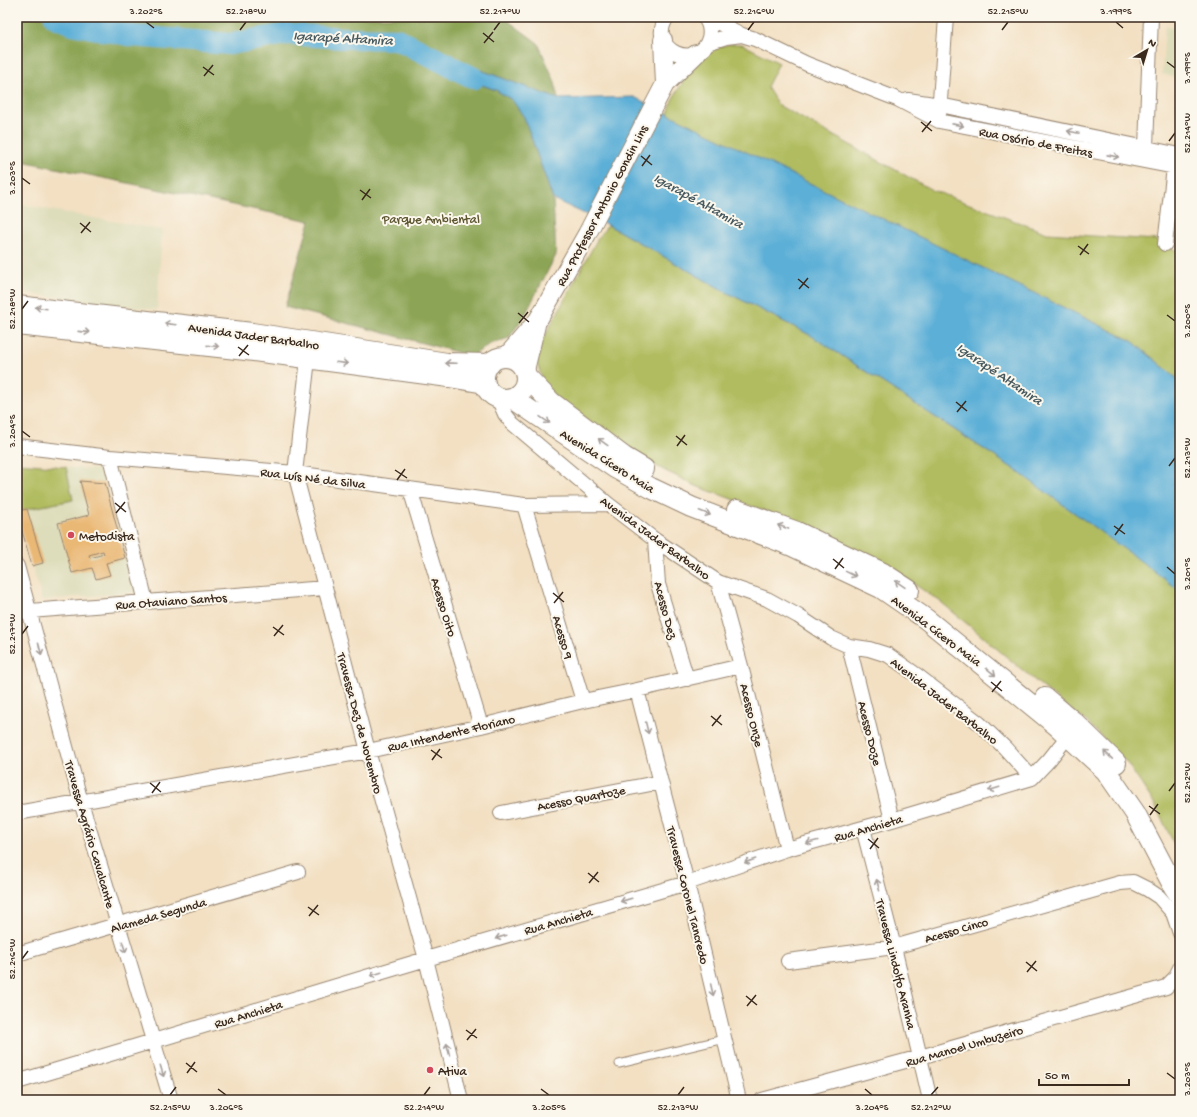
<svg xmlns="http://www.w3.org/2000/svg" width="1197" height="1117" viewBox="0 0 1197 1117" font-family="'Gochi Hand',sans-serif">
<rect width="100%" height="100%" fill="#fbf7ec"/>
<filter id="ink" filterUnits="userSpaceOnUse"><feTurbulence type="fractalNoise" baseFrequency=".025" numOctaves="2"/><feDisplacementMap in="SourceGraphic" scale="8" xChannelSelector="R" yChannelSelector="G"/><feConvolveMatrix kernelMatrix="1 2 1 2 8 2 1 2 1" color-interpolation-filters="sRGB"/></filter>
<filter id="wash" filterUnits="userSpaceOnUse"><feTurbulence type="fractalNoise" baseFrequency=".012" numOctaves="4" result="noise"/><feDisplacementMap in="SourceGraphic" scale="16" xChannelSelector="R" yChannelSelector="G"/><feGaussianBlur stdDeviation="0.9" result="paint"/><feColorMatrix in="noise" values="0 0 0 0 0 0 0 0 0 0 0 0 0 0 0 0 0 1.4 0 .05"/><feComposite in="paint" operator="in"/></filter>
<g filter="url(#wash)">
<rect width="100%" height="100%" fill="#f3e0c3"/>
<path fill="#deddbb" d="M1165,27L1180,28V79L1162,74Z
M17,204L162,230L157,310L17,292Z
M17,463L101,470L136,592L42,600L17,513Z"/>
<path fill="#b0bc5e" stroke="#76733e" d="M729,44H742L779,63L767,87L778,105L932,190L1047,233L1156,240L1175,250H1180V381L1132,341L668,114L672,100L687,75L700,57L713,49Z
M608,225L728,293L812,336L1014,469L1147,565L1180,591V856L1154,803L1127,763L1086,721L1063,704L941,602L887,566L801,524L696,486L646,461L556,398L543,381L537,363L540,345L598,238Z
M17,463L66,467L73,500L17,511Z"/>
<path fill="#8ca455" stroke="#64673a" d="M17,17H503L538,43L555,82L558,99L470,66L448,65L460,77L496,90L512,100L515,104L524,117L553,199L556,255L526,313L509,338L490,344L472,356L285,307L310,221L17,160Z"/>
<path fill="#5cafd7" stroke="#4c6c7a" d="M448,64L470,66L558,99L634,97L1132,341L1180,381V591L1146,565L1014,469L812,336L728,293L608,225L553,199L524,117L515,104L512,100L496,90L460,77Z"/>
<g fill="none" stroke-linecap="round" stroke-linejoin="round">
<path stroke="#5cafd7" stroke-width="22" d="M55,17L72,24L133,36L230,44L287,34L342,38L397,39L474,78"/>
</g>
<g id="blocks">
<path fill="#eab875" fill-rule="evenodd" d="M80,481L105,483L125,558L106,563L110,575L96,579L92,568L72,573L58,523L89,515ZM103,551L104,554L90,558L89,555Z
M27,509L43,563L32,566L17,513V511Z"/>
</g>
</g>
<g filter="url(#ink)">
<use href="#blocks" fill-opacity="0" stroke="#978570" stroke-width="1"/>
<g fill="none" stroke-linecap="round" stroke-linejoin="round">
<g stroke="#978570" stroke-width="9">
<path id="service" d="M619,1064L724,1039"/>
</g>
<g stroke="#978570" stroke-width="16">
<path id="minor" d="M667,17C645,50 699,73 709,38C711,30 709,23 704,17
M708,17L742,35L755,39L807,64L897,99L939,121L1180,168
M707,43L726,37L742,35
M908,100L940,105L1180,155
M939,114L946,17
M1146,147L1151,17
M1165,244L1175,159
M307,349L308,359L295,473L368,751L426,959L461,1100
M498,398L505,414L512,423L608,504L655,540L718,582L767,599L798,616L831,638L849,646L869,649L888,655L918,676L979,723L1005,748L1032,778
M17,446L110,457L295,473L524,505L608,504
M110,457L146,602
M410,489L481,726
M524,505L583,701
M655,540L658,584L687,679
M17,566L81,802L171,1100
M718,582L741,666L787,849
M17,612L325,588
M849,646L892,820
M637,690L687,883L739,1100
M17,813L368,751L481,726L583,701L637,690L741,666
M501,813L661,782
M863,828L894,947L930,1100
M17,954L298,872
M788,961L894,947L1120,883L1133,882L1147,889L1159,897L1173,913L1180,933
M17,1082L426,959L687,883L787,849L892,820L1032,778L1049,760L1068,736L1072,728
M762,1100L920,1057L1166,987L1175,978L1180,968"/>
</g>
<g stroke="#978570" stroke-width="20">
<path id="tertiary" d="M663,40L665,84
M506,357L538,320L587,234L665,84L696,54
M525,370L536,325"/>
</g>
<g stroke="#978570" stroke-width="22">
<path id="secondary" d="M17,306L252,333L447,363L490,364
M17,325L246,350L449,377L485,383
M484 378a21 21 0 1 1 42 0a21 21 0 1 1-42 0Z
M526,376L551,402L624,457L644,469
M512,398L615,468L651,488L691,507L792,546L881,588L926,619L1056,725L1106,771L1135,813L1174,887L1180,896
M737,510L797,532L883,573L909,590
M1045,698L1075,723L1116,763"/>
</g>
<use href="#service" stroke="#fff" stroke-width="7"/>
<use href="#minor" stroke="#fff" stroke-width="14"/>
<use href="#tertiary" stroke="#fff" stroke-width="18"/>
<use href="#secondary" stroke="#fff" stroke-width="20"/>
</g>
<defs><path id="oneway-shaft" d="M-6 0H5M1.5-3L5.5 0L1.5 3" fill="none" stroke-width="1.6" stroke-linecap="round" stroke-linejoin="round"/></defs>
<g stroke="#a79f9a">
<use href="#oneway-shaft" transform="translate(958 125) rotate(11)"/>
<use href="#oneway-shaft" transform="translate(1073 132) rotate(-168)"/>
<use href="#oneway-shaft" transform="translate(1113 156) rotate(11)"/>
<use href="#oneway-shaft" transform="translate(41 308) rotate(-173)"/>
<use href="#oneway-shaft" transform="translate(170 324) rotate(-173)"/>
<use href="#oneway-shaft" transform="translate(84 332) rotate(6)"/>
<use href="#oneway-shaft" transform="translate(213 346) rotate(6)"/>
<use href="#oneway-shaft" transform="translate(342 363) rotate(7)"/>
<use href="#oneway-shaft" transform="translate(451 363) rotate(-178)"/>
<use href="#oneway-shaft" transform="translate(545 420) rotate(34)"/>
<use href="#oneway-shaft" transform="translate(603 442) rotate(-144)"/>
<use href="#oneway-shaft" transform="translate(705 513) rotate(21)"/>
<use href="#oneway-shaft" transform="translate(783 527) rotate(-160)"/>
<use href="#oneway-shaft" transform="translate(851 574) rotate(26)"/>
<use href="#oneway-shaft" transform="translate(900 584) rotate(-146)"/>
<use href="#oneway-shaft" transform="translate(40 649) rotate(75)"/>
<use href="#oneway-shaft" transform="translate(991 672) rotate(39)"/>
<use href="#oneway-shaft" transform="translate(647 728) rotate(76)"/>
<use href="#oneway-shaft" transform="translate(1108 755) rotate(-136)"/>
<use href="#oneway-shaft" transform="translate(994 789) rotate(163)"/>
<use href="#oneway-shaft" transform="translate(812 842) rotate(165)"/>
<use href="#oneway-shaft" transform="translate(750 861) rotate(161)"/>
<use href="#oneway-shaft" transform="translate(878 885) rotate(-105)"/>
<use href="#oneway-shaft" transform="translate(626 900) rotate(164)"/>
<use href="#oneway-shaft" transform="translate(501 937) rotate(164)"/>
<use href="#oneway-shaft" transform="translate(124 947) rotate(73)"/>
<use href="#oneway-shaft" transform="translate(376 974) rotate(163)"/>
<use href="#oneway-shaft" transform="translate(712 990) rotate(77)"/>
<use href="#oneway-shaft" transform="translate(448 1049) rotate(-104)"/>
<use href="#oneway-shaft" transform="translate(162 1071) rotate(73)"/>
</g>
</g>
<path fill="none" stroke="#3b2a1e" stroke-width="1.5" d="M146,22L154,28M1116,22L1123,28M240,30L246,22M494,30L500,22M748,30L754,22M1002,30L1008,22M483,33L494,42M484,43L493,32M1167,62L1175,68M203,67L214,75M204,76L213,65M921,122L932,131M922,132L931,121M1169,141L1175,133M641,156L652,165M642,166L650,155M22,178L30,184M360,190L371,198M362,200L370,189M80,223L91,232M81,233L90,222M1078,246L1089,254M1080,255L1088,244M798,279L809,288M799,289L808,278M22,309L28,301M518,313L529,322M1167,315L1175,321M519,323L528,312M238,347L249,355M239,356L248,345M956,402L967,411M957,412L966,401M22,431L30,437M676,436L687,445M677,446L685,435M1169,466L1175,458M395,470L407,478M397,480L405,469M115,503L126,512M116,513L125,502M1114,526L1125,534M1115,535L1123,524M833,559L844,568M1167,567L1175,574M835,569L843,558M553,593L564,602M554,603L563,592M273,627L284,635M22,634L28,626M274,636L283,625M991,682L1002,691M992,692L1001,681M711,716L722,725M712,726L721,715M431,750L442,758M432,760L440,749M150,783L161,792M1169,791L1175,783M152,793L160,782M1149,806L1160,814M1150,815L1158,804M868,839L879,848M870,849L878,838M588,873L599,882M589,883L598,872M308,907L319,915M309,916L318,905M22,959L28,951M1026,962L1037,971M1027,972L1036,961M746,996L757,1005M747,1006L756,995M466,1030L477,1038M467,1040L476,1029M186,1063L197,1072M187,1073L195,1062M1167,1073L1175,1079M218,1089L226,1095M541,1089L549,1095M865,1089L872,1095M170,1095L176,1087M424,1095L430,1087M678,1095L684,1087M931,1095L938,1087"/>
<g fill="#d1495b" stroke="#fbf7ec" stroke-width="1.5">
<circle cx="71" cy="535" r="4"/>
<circle cx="430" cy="1070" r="4"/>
</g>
<g text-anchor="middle" stroke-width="4" stroke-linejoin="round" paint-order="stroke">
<g font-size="13" fill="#3b2a1e" stroke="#fbf7ec">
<text transform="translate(1036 141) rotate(11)" y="5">Rua Osório de Freitas</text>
<text transform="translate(601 205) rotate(-62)" y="5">Rua Professor Antonio Gondin Lins</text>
<text transform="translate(254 335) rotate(8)" y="5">Avenida Jader Barbalho</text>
<text transform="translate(608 460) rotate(32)" y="5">Avenida Cícero Maia</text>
<text transform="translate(313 477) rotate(7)" y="5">Rua Luís Né da Silva</text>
<text transform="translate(656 537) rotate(36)" y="5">Avenida Jader Barbalho</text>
<text transform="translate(171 600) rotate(-4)" y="5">Rua Otaviano Santos</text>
<text transform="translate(445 607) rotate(73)" y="5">Acesso Oito</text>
<text transform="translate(667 610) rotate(75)" y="5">Acesso Dez</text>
<text transform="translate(937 630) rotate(37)" y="5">Avenida Cícero Maia</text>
<text transform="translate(564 637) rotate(73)" y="5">Acesso 9</text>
<text transform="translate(945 700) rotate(38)" y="5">Avenida Jader Barbalho</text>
<text transform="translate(753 715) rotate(76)" y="5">Acesso Onze</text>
<text transform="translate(361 723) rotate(75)" y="5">Travessa Dez de Novembro</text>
<text transform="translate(451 732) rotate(-13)" y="5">Rua Intendente Floriano</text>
<text transform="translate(871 733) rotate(76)" y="5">Acesso Doze</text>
<text transform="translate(581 797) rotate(-11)" y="5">Acesso Quartoze</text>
<text transform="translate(868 827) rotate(-16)" y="5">Rua Anchieta</text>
<text transform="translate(91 834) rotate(74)" y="5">Travessa Agrário Cavalcante</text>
<text transform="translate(689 895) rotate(76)" y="5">Travessa Coronel Tancredo</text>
<text transform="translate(158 914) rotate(-16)" y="5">Alameda Segunda</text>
<text transform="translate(558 920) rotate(-16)" y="5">Rua Anchieta</text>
<text transform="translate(956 929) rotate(-16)" y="5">Acesso Cinco</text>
<text transform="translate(897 964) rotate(76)" y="5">Travessa Lindolfo Aranha</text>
<text transform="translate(248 1013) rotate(-17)" y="5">Rua Anchieta</text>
<text transform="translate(964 1045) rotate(-16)" y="5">Rua Manoel Umbuzeiro</text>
</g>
<g font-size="13" fill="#5e5631" stroke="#fbf7ec">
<text x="431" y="223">Parque Ambiental</text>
</g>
<g font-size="13" fill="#3b2a1e" stroke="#fbf7ec" text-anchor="start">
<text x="79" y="540">Metodista</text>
<text x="438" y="1075">Ativa</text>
</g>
<g font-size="14" font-style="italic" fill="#47595f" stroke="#fbf7ec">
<text transform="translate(343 37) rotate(3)" y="5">Igarapé Altamira</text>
<text transform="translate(699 200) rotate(29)" y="5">Igarapé Altamira</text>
<text transform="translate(1000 373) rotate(34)" y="5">Igarapé Altamira</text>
</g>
</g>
<rect width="1197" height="1117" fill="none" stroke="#fbf7ec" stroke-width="44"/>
<g transform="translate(1147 50) rotate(38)" stroke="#fbf7ec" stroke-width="3" paint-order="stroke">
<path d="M0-3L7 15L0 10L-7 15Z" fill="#3b2a1e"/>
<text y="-6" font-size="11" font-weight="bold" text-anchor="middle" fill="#3b2a1e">N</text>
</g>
<path d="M1039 1079v6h90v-6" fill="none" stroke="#3b2a1e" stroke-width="2"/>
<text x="1045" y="1079" font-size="12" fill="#3b2a1e" stroke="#fbf7ec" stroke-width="3" paint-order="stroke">50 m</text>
<rect x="22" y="22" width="1153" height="1073" fill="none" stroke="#3b2a1e" stroke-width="1.5"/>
<g font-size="10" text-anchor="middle" fill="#3b2a1e">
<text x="146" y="14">3.202°S</text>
<text x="246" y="14">52.218°W</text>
<text x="500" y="14">52.217°W</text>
<text x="754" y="14">52.216°W</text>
<text x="1008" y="14">52.215°W</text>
<text x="1116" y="14">3.199°S</text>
<text transform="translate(1186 68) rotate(-90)" y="4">3.199°S</text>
<text transform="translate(1186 133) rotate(-90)" y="4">52.214°W</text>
<text transform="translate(11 178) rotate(-90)" y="4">3.203°S</text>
<text transform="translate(11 309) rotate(-90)" y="4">52.218°W</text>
<text transform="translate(1186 321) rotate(-90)" y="4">3.200°S</text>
<text transform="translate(11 431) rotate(-90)" y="4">3.204°S</text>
<text transform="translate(1186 458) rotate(-90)" y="4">52.213°W</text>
<text transform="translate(1186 574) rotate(-90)" y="4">3.201°S</text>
<text transform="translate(11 634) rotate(-90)" y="4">52.217°W</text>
<text transform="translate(1186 783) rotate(-90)" y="4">52.212°W</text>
<text transform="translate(11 959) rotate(-90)" y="4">52.216°W</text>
<text transform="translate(1186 1079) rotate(-90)" y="4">3.203°S</text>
<text x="170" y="1110">52.215°W</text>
<text x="226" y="1110">3.206°S</text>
<text x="424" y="1110">52.214°W</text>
<text x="549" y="1110">3.205°S</text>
<text x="678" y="1110">52.213°W</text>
<text x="872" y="1110">3.204°S</text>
<text x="931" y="1110">52.212°W</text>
</g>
</svg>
